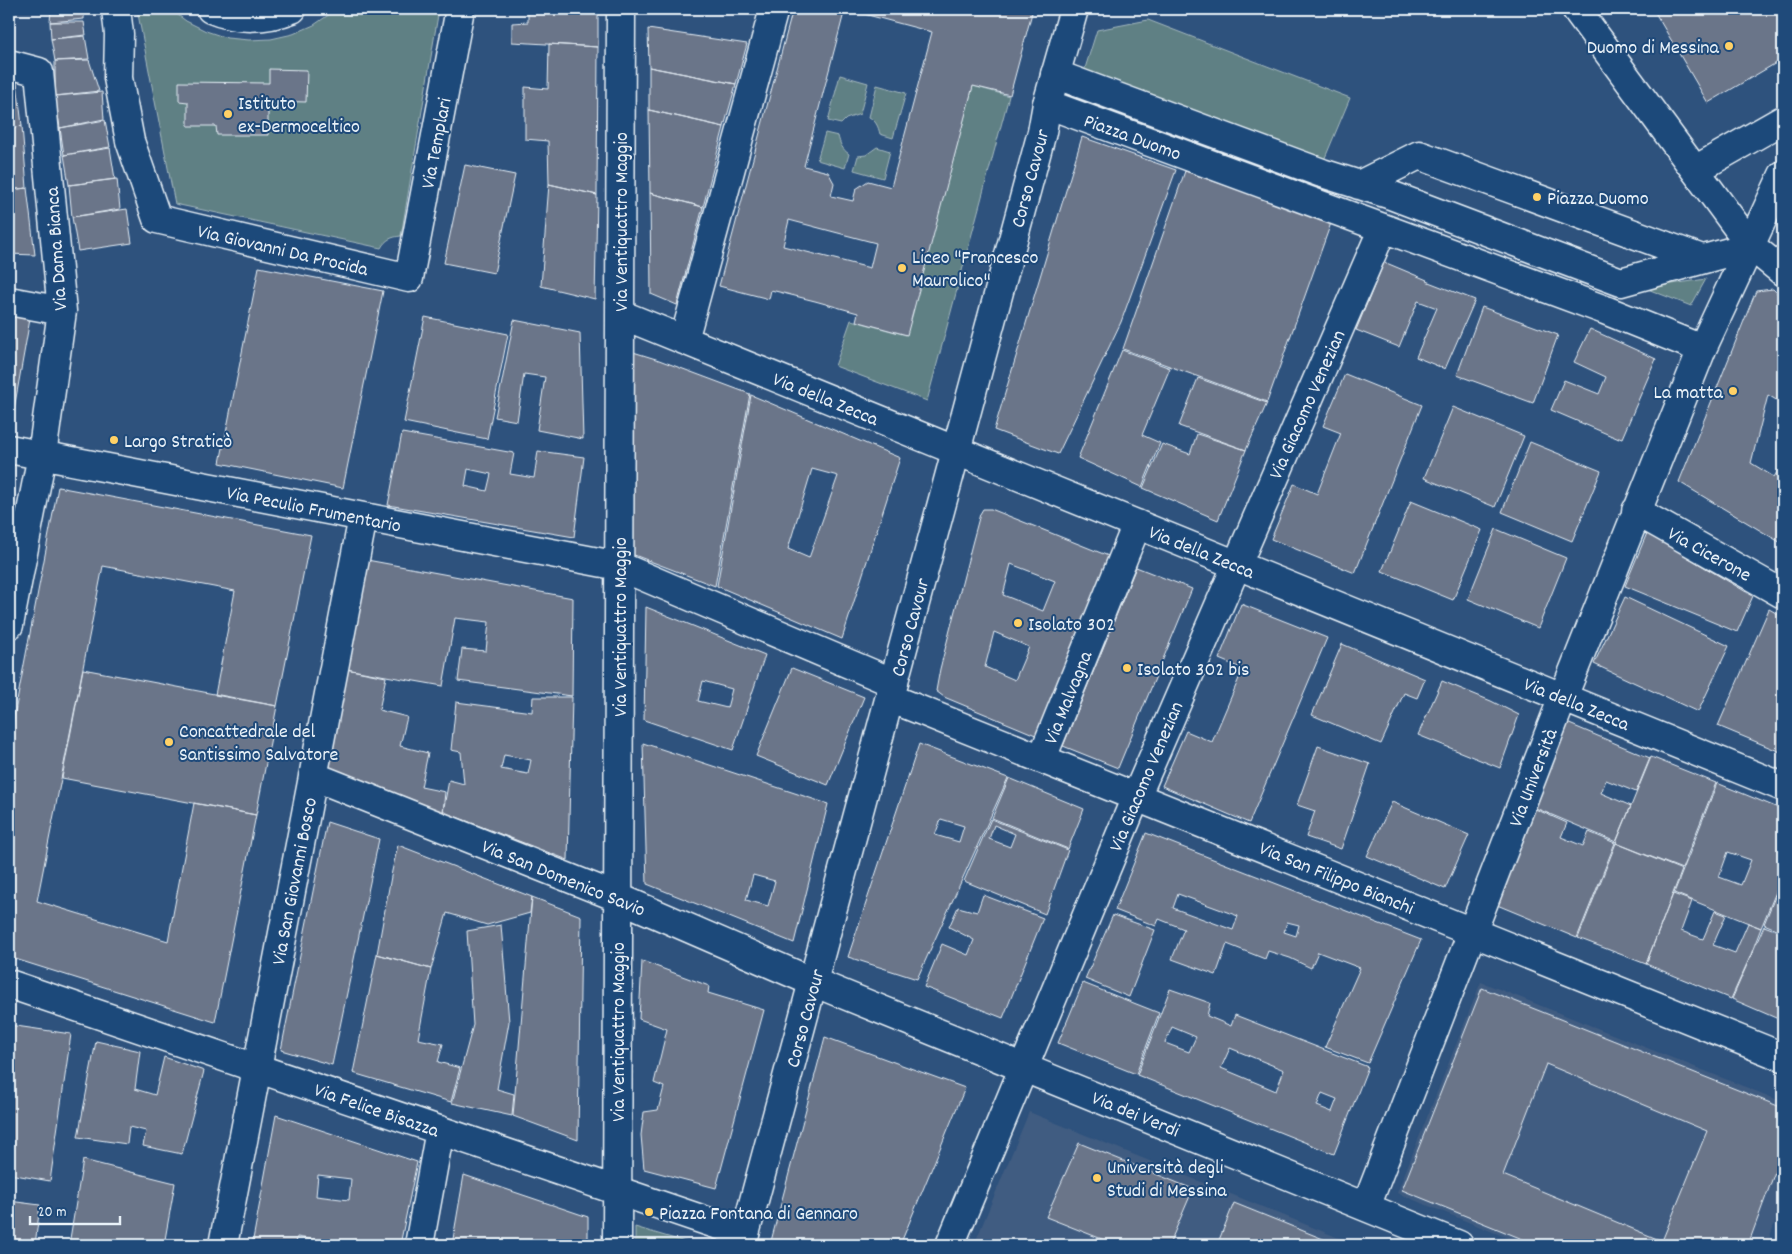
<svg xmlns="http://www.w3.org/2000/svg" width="1792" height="1254" viewBox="0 0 1792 1254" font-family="Dekko,sans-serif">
<rect width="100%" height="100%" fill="#2e527d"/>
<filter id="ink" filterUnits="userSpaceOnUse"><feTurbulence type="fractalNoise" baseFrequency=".02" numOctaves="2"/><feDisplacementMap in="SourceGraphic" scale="10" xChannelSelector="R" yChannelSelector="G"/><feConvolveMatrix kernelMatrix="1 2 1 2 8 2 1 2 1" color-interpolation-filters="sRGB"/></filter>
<g filter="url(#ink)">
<path fill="#405c81" d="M1481,982L1783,1102V1199L1767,1245H1525L1397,1193Z
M1029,1112L1356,1245H974Z"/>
<path fill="#5f8084" stroke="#a4b8be" d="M137,9H170L186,21L206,31L227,38L249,40L271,39L293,34L314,25L337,9H439L401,236C392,237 386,239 381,248L175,204Z
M1148,20L1350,98L1322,165L1082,78L1097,30Z
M840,75L868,83L860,114L846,119L841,124L828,121Z
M877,85L906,93L893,138L880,134C878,126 876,121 869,117Z
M973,86L1009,96L927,401L835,366L851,320L906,335Z
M1079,92L1295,170L1292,179L1078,101Z
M825,133L838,136C840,144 842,149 849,154L845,168L817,160Z
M877,147L890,151L883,178L854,170L858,156L866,155Z
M1706,279L1691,306L1645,288Z
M635,1227L695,1245H635Z"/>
<path fill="#6a7489" stroke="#e8f1f8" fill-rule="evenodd" d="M51,9H84V19L50,22Z
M528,9H598V47L512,42V23L528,22Z
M793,9H1033L1010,95L973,86L907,335L856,321L858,313L815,301L771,290L769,299L719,286ZM845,9L932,32L891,187L868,181L856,189L853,201L831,196L834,183L828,172L804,166ZM789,220L876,243L870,268L783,246Z
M1653,9H1783V59L1708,103Z
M50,22H84L86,35L51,39Z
M648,29L747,44L736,84L649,67Z
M85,36L89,59L55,61L51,39Z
M549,44L598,47L597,195L549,184L548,141L525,139V87L548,89Z
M89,60L99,91L55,96V61Z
M649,67L736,84L724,127L649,110Z
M269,69L307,70L306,102L268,101V135H217L216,126H188V102L179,101V82L269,83Z
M17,82L22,126L9,128V83Z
M102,92L104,119L60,128L55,96Z
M649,110L724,127L703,207L650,193Z
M105,120L110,147L64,155L60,128Z
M22,126L27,188L9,190V128Z
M1082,137L1176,170L1121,322L1058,454L994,430Z
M110,148L115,179L69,185L64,155Z
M465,165L515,175L494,273L444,263Z
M1185,171L1331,223L1267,402L1123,349Z
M117,179L120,209L72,217L69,185Z
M549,184L597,195L595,299L541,286Z
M27,188L35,255L9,254V190Z
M650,193L703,207L677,305L651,294Z
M127,209L132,243L78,251L72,217Z
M1384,262L1427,280L1426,281L1475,300L1445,369L1416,357L1437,308L1418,301L1399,347L1356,330Z
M259,267L383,291L343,488L220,463Z
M1773,289L1783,299V404L1768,395L1751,463L1774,477L1783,463V544L1679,482L1756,291Z
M1482,307L1558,335L1533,403L1457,375Z
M9,315L30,319L11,426H9Z
M425,317L508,334L487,439L404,422Z
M514,320L580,333L583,439L537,430L545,377L524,374L517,421L495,417Z
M1590,329L1656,359L1622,438L1619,437V439L1551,410L1564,380L1599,394L1606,377L1574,362Z
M1122,350L1170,368L1142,435L1160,443L1142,487L1078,458Z
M630,351L659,360L750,394L715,586L629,553Z
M1345,374L1422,405L1355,573L1271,539L1294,484L1317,494L1341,433L1323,426Z
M1198,378L1267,403L1246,450L1179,426Z
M751,395L900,458L842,639L717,586ZM812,469L838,476L809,558L788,549Z
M1453,407L1524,436L1495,507L1424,478Z
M402,433L514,453L510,474L534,478L538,451L584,457L574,537L388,505ZM468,469L491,474L487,491L465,486Z
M1197,434L1246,450L1218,520L1143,488L1162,444L1190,454Z
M1530,442L1601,471L1572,541L1502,512Z
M58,487L311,535L277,706L215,695L235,591L103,566L37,901L168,941L194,803L256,815L215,1022L9,957V743Z
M1411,501L1482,530L1453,600L1382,571Z
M983,509H991L1111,557L1038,736L944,697L936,691L940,669L972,544L980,514ZM1011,564L1055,581L1043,611L1003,595ZM994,632L1029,647L1015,680L985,667Z
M1496,529L1566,558L1538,628L1468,599Z
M1647,533L1753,596L1737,632L1625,586Z
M367,560L573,598L572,696L458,681L462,649L486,651L489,622L455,618L443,686L346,669Z
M1136,567L1192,589L1118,768L1063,746Z
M1625,597L1729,646L1698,712L1594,664Z
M1241,604L1327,638L1249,823L1162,786L1186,731L1212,742L1243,669L1219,659Z
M646,607L765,655L733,750L644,720ZM703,681L732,689L727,708L698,701Z
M1769,609L1783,617V753L1718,726Z
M1342,644L1425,679L1417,698L1404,693L1381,744L1312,715Z
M792,668L864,697L828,785L756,756Z
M83,669L277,706L256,815L62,778Z
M346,669L386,677L379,710L407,717L400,746L428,753L421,787L445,792L443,812L327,768Z
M1442,681L1491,701L1519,715L1500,768L1418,735Z
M533,697H572L568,860L443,812L449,780L464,784L461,752L451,750L456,702L532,712ZM504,755L531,760L528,774L501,769Z
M1567,723L1650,758L1636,792L1606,780L1601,793L1631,806L1616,842L1533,807Z
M643,743L828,804L794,943L647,884ZM753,875L775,881L768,906L746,900Z
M919,744L1008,778L917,979L848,957ZM941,819L964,826L959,842L935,835Z
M1318,746L1370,764L1341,849L1306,837L1315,811L1297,805Z
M1651,757L1716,783L1682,869L1616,843Z
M1009,778L1084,809L1068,849L992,818Z
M1717,783L1783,810V875L1761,928L1674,893ZM1728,852L1751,860L1741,885L1719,877Z
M1392,802L1469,835L1445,889L1367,856Z
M1533,808L1567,823L1561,837L1583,846L1589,832L1615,843L1577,938L1497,905Z
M991,819L1068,850L1045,914L964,881ZM994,825L1015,834L1010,847L989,839Z
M327,822L379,839L332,1065L281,1050Z
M1146,833L1421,940L1368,1063L1325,1047L1360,968L1318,952L1311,968L1290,958L1268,951L1265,959L1227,944L1216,975L1172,959L1184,929L1159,919L1156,926L1115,910ZM1178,894L1238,916L1233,930L1173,908ZM1287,922L1299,925L1296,936L1284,932Z
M1616,843L1682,870L1646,964L1578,938Z
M398,845L532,897L530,913L487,925L447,913L431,969L377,954L392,871Z
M1783,877V932L1764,924Z
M1673,894L1692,901L1681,931L1703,939L1715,911L1726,915L1713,945L1735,953L1748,923L1761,928L1750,957L1731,999L1646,964Z
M983,895L1043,918L1003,1018L924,987L942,944L968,955L974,940L949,927L958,907L977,912Z
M532,897L581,916L578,1140L513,1116Z
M1113,915L1155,930L1129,997L1085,979Z
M501,925L509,1022L497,1089L514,1094L512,1116L452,1103L473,1025L467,931Z
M1764,926L1783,933V1021L1732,999Z
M377,954L431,969L418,1039L443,1044L438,1062L460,1068L451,1102L353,1073Z
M642,961L709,986L708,993L764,1010L716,1188L644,1169L641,1135L644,1112L658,1110L664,1087L654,1083L667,1029L639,1019Z
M1083,983L1159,1013L1136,1074L1058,1043Z
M1482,988L1783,1108V1150L1748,1245H1537L1402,1190ZM1546,1064L1707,1131L1662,1241L1503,1175Z
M1170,989L1210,1003L1207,1016L1231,1026L1235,1015L1368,1067L1334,1154L1137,1075ZM1172,1027L1196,1037L1189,1052L1165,1043ZM1230,1048L1284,1070L1276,1091L1221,1068ZM1322,1093L1337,1099L1332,1112L1317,1106Z
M9,1025L71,1034L50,1181L9,1174Z
M825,1037L965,1088L900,1245H770Z
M96,1041L140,1051L135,1089L155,1095L164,1057L204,1071L182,1154L143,1146L146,1131L129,1127L127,1144L78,1137Z
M276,1115L417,1162L400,1245H343L297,1237L296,1245H252ZM318,1175L351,1179L349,1200L316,1196Z
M1079,1143L1193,1189L1169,1245H1117L1046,1217Z
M83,1160L175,1183L164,1245H69Z
M464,1175L588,1217V1245H452Z
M9,1201L40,1205L35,1245H9Z
M1234,1203L1338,1245H1217Z"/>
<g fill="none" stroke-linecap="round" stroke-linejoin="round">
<g stroke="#e8f1f8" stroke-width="31">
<path id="street" d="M116,9L119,34L118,78L130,141L157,219L409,278L460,9
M211,9C237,20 266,19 292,9
M1576,9L1751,246L1783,272
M9,64L39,72L62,311L42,455L9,625
M1055,74L1322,173L1388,194L1621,282L1751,246
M1047,104L1605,310L1702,349
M1695,170L1783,120
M1359,185L1419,155L1702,259
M9,301L62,311
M620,314L1783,787
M684,340L774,9
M9,449L619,566L894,683
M1636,511L1783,594
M890,698L1783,1057
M1042,758L1137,524
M313,776L617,897L813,982L1459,1245
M9,984L745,1234
M1366,1207L1563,697L1702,349L1783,175
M223,1245L363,517
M419,1245L440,1130
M617,1245L621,9
M950,1245L1136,797L1383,228"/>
</g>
<g stroke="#e8f1f8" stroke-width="31">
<path id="secondary" d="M742,1245L1042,132L1047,104L1074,9"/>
</g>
<use href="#street" stroke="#1f4a7a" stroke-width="28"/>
<use href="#secondary" stroke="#1f4a7a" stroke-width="28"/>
</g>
</g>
<g fill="#ffd166" stroke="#1f4a7a" stroke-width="2">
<circle cx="1729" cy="46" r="5"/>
<circle cx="228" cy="114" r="5"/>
<circle cx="1537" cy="197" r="5"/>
<circle cx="902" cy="268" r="5"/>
<circle cx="1733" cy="391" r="5"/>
<circle cx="114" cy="440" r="5"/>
<circle cx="1018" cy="623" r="5"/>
<circle cx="1127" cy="668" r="5"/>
<circle cx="169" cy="742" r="5"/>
<circle cx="1097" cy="1178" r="5"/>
<circle cx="649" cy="1212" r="5"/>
</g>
<g text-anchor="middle" stroke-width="4" stroke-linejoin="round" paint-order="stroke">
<g font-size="20" fill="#e8f1f8" stroke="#1f4a7a" text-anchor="start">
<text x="1719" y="53" text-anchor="end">Duomo di Messina</text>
<text x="238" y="109">Istituto<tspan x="238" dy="23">ex-Dermoceltico</tspan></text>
<text x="1547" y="204">Piazza Duomo</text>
<text x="912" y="263">Liceo "Francesco<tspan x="912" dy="23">Maurolico"</tspan></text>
<text x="1723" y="398" text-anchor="end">La matta</text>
<text x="124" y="447">Largo Straticò</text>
<text x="1028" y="630">Isolato 302</text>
<text x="1137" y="675">Isolato 302 bis</text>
<text x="179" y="737">Concattedrale del<tspan x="179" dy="23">Santissimo Salvatore</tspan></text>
<text x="1107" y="1173">Università degli<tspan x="1107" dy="23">Studi di Messina</tspan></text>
<text x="659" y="1219">Piazza Fontana di Gennaro</text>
</g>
<g font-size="20" fill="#e8f1f8" stroke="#1f4a7a">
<text transform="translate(1133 136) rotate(20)" y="7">Piazza Duomo</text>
<text transform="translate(435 143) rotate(-79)" y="7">Via Templari</text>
<text transform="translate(1029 178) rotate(-75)" y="7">Corso Cavour</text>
<text transform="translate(620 222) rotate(-90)" y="7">Via Ventiquattro Maggio</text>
<text transform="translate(55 249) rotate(-94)" y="7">Via Dama Bianca</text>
<text transform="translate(283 249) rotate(13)" y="7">Via Giovanni Da Procida</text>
<text transform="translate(826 398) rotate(22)" y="7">Via della Zecca</text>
<text transform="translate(1306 404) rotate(-66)" y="7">Via Giacomo Venezian</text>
<text transform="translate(314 508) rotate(11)" y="7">Via Peculio Frumentario</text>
<text transform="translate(1202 551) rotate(22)" y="7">Via della Zecca</text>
<text transform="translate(1710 553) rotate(29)" y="7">Via Cicerone</text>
<text transform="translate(619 627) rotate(-90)" y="7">Via Ventiquattro Maggio</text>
<text transform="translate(909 627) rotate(-75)" y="7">Corso Cavour</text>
<text transform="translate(1067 697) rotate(-68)" y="7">Via Malvagna</text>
<text transform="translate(1577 703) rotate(22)" y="7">Via della Zecca</text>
<text transform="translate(1145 776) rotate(-67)" y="7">Via Giacomo Venezian</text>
<text transform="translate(1532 777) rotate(-69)" y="7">Via Università</text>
<text transform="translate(564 877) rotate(22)" y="7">Via San Domenico Savio</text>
<text transform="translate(1337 877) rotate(22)" y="7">Via San Filippo Bianchi</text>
<text transform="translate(293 881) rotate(-79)" y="7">Via San Giovanni Bosco</text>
<text transform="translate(804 1018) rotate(-75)" y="7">Corso Cavour</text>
<text transform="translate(617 1032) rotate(-90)" y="7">Via Ventiquattro Maggio</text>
<text transform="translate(377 1109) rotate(19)" y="7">Via Felice Bisazza</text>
<text transform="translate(1136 1113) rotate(22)" y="7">Via dei Verdi</text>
</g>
</g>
<rect width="1792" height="1254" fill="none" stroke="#1f4a7a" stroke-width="30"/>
<rect x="15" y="15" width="1762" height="1224" fill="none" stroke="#e8f1f8" stroke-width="2" filter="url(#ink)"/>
<path d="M30 1216v8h90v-8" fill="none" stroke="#e8f1f8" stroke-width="2.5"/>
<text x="38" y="1216" font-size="15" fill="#e8f1f8" stroke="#1f4a7a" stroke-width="4" paint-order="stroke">20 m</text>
</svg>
